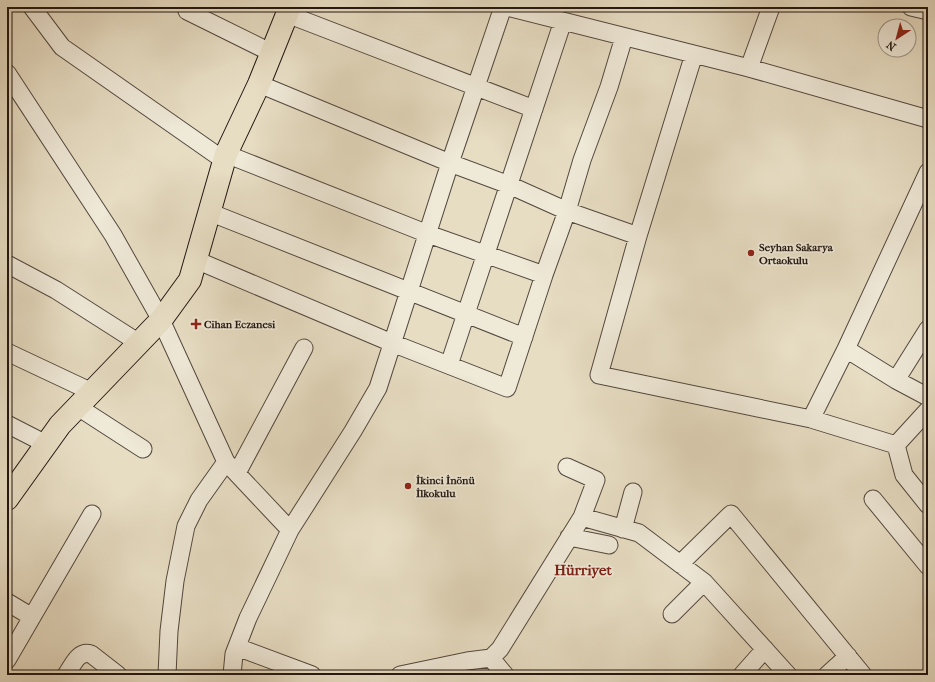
<svg xmlns="http://www.w3.org/2000/svg" width="935" height="682" viewBox="0 0 935 682" font-family="'IM FELL French Canon',serif">
<rect width="100%" height="100%" fill="#e7ddc3"/>
<filter id="stains"><feTurbulence type="fractalNoise" baseFrequency=".005" numOctaves="4"/><feColorMatrix values="0 0 0 0 .2 0 0 0 0 .09 0 0 0 0 .02 0 0 0 .5 -.17"/></filter>
<radialGradient id="worn" r=".72"><stop offset=".6" stop-color="#630" stop-opacity="0"/><stop offset="1" stop-color="#630" stop-opacity=".3"/></radialGradient>
<g fill="none" stroke-linecap="round" stroke-linejoin="round">
<g stroke="#53483e" stroke-width="19">
<path id="minor" d="M32,7L62,47L225,161
M507,7L749,68L928,119
M911,7L928,11
M187,11L272,53
M287,14L534,109
M694,54L638,236L599,375L811,419L896,445
M749,68L771,7
M7,73L113,235L161,320L226,462L290,530
M259,84L450,163L509,185L567,211L638,236
M226,154L428,234L544,275
M209,212L524,337
M196,260L392,343L507,388L544,275L567,211L582,160L609,87L624,37
M7,264L56,290L139,343
M846,349L896,380L928,397
M7,352L92,392
M449,365L563,21
M896,380L928,329
M78,407L143,449
M928,410L896,445L904,475L928,505
M811,419L846,349L928,172
M7,424L46,444
M237,473L304,348
M873,499L928,566
M582,517L639,533L704,582L788,675
M623,529L633,492
M569,537L609,545
M680,564L731,514L863,675
M7,602L32,617L92,514
M672,614L704,582
M237,647L312,675
M491,658L505,675
M7,660L32,617
M66,675C73,665 78,650 91,654L118,675
M167,675L169,631L175,581L186,526L199,500L226,462
M232,675L234,654L248,618L290,530L353,431L378,388L450,163L503,7
M400,675L467,661L491,658L500,649L582,517L596,480L567,467
M742,675L765,649
M827,675L848,656"/>
</g>
<g stroke="#221611" stroke-width="24">
<path id="major" d="M7,499L60,425L161,320L190,280L226,154L259,84L290,7"/>
</g>
<use href="#minor" stroke="#efe9d8" stroke-width="17"/>
<use href="#major" stroke="#e7ddc3" stroke-width="22"/>
</g>
<g fill="#8f2418" stroke="#efe9d8" stroke-width="1.5">
<circle cx="751" cy="253" r="4"/>
<path d="M194 318h4v4h4v4h-4v4h-4v-4h-4v-4h4z"/>
<circle cx="408" cy="486" r="4"/>
</g>
<g text-anchor="middle" stroke-width="3.5" stroke-linejoin="round" paint-order="stroke">
<g font-size="11" font-weight="bold" fill="#221611" stroke="#efe9d8" text-anchor="start">
<text x="759" y="251">Seyhan Sakarya<tspan x="759" dy="13">Ortaokulu</tspan></text>
<text x="204" y="328">Cihan Eczanesi</text>
<text x="416" y="484">İkinci İnönü<tspan x="416" dy="13">İlkokulu</tspan></text>
</g>
<g font-size="15" font-weight="bold" fill="#7a1f14" stroke="#efe9d8">
<text x="583" y="575">Hürriyet</text>
</g>
</g>
<rect width="935" height="682" fill="none" stroke="#e7ddc3" stroke-width="24"/>
<rect x="8" y="8" width="919" height="666" fill="none" stroke="#221611" stroke-width="2"/>
<rect x="12" y="12" width="911" height="658" fill="none" stroke="#221611"/>
<g transform="translate(897 38) rotate(216)"><circle r="19" fill="#efe9d8" stroke="#9d9588"/>
<path d="M0-3L7 15L0 10L-7 15Z" fill="#8f2418"/>
<text y="-6" font-size="11" font-weight="bold" text-anchor="middle" fill="#221611">N</text>
</g>
<rect width="100%" height="100%" filter="url(#stains)"/>
<rect width="100%" height="100%" fill="url(#worn)"/>
</svg>
